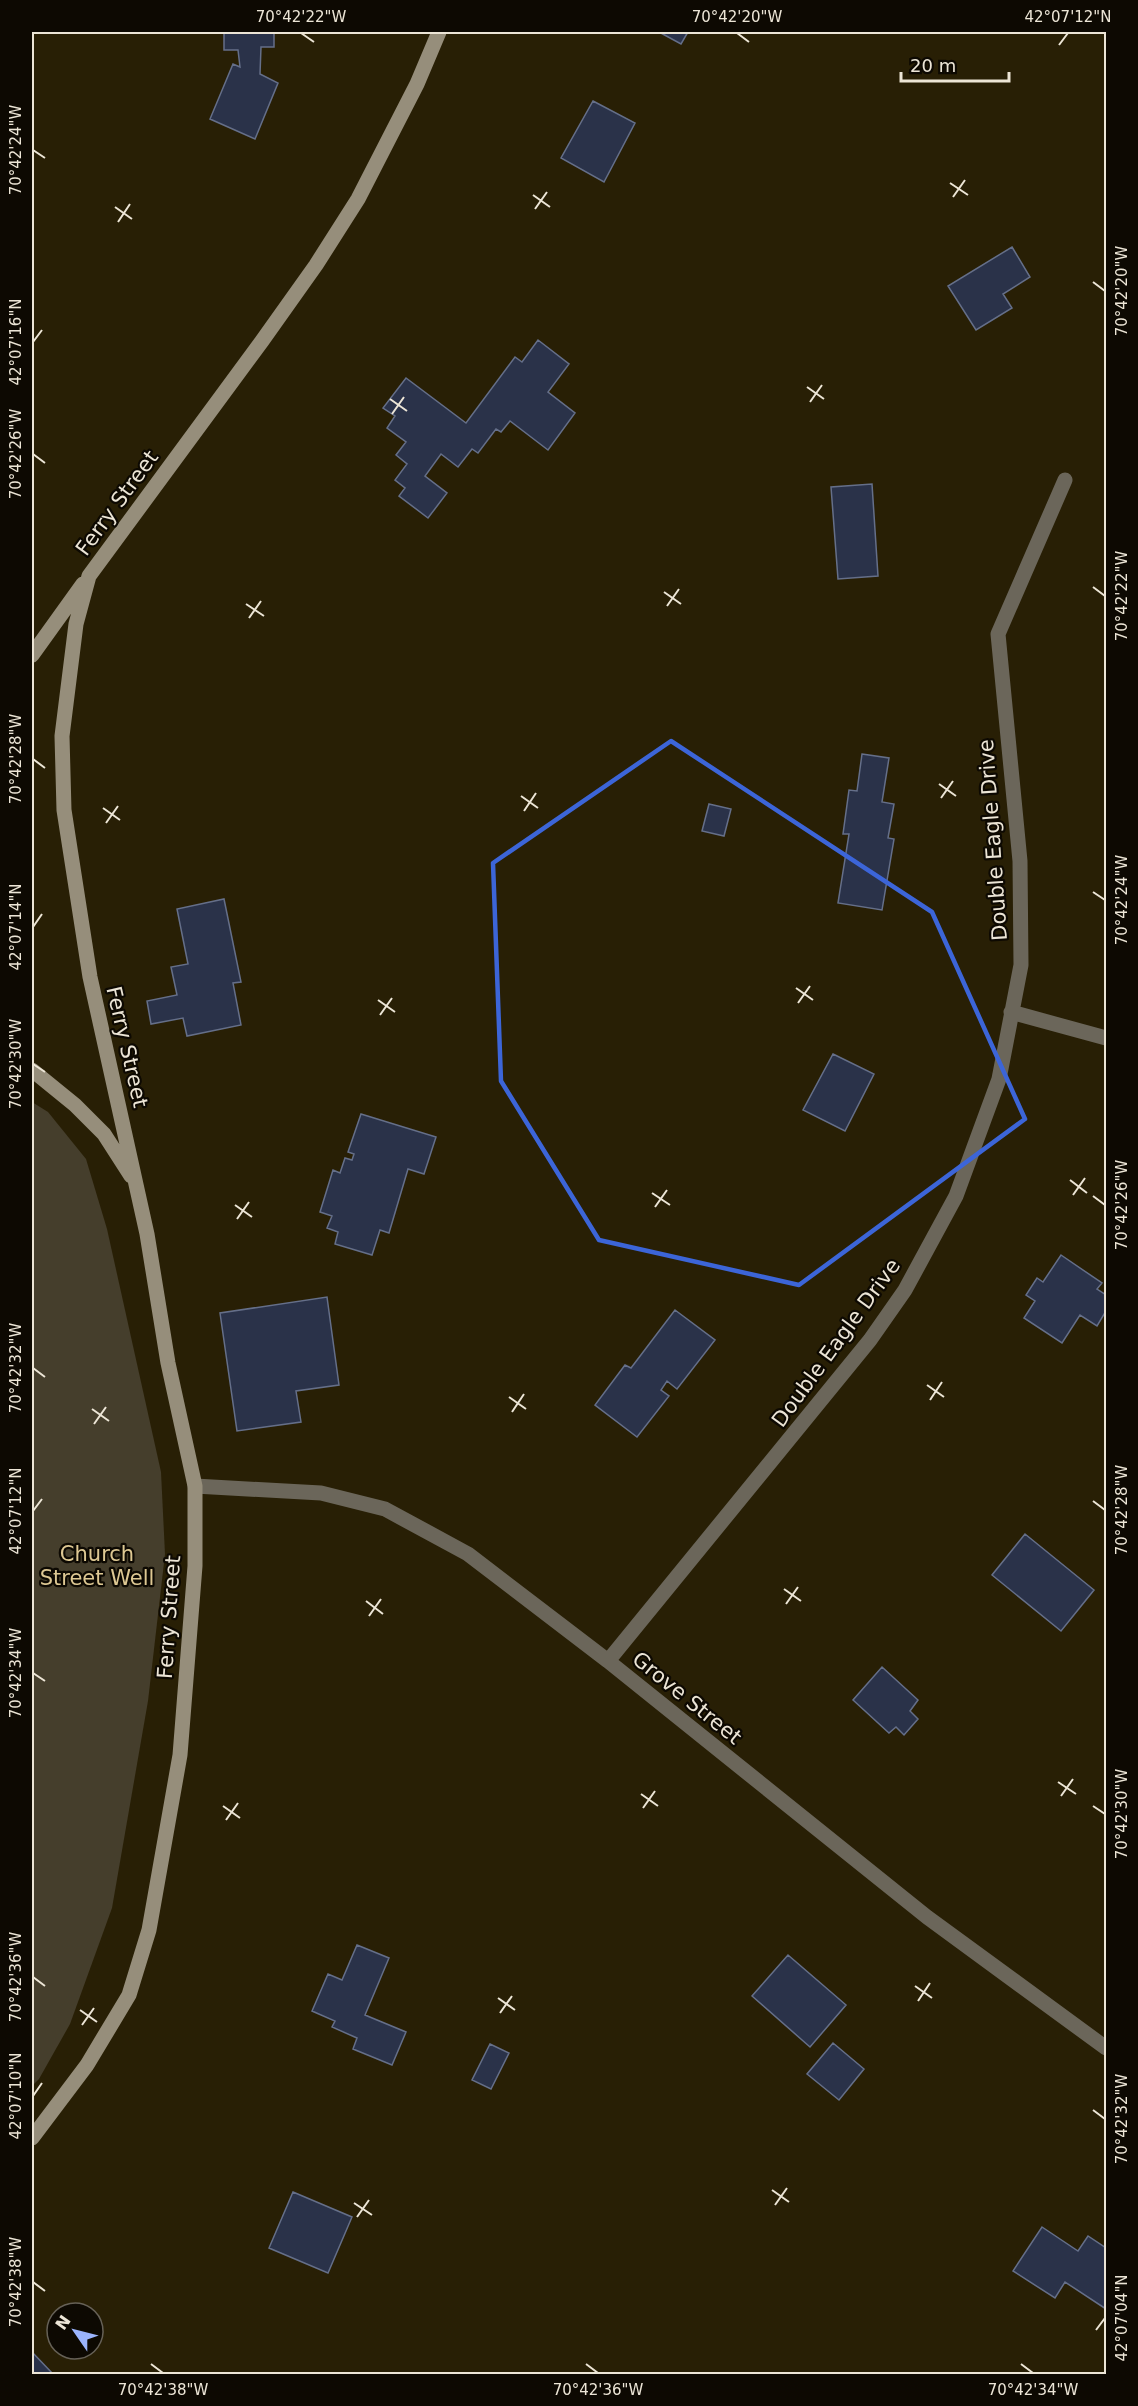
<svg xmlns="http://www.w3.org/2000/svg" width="1138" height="2406" viewBox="0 0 1138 2406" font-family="'DejaVu Sans',sans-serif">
<rect width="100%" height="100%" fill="#281f05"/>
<path fill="#453e2c" d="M32,1102L48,1112L86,1159L107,1229L161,1472L165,1554L148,1701L112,1908L70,2024L39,2079L32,2086Z"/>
<path fill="#2a3249" stroke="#656f89" stroke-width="1.5" d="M224,32H274V47H261L260,74L278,83L255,139L210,119L233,64L240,67L238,50H224Z
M659,32H688L681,44Z
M593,101L635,123L604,182L561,158Z
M1012,247L1030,277L1003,294L1012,308L976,330L948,286Z
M538,340L569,364L548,392L575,413L548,450L510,421L501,432L496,429L478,453L472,449L458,467L441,454L425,476L447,493L428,518L399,496L405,488L395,480L407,464L396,455L406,442L387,428L395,416L383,408L406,378L466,423L515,357L522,362Z
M872,484L878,576L838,579L831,487Z
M862,754L889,758L882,802L894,804L888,838L894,839L882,910L838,903L849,834H843L849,790L857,791Z
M709,804L731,809L724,836L702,831Z
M224,899L241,982L233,983L241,1025L187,1036L183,1018L151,1024L147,1001L177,995L171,967L188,964L177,909Z
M833,1054L874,1074L845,1131L803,1110Z
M361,1114L436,1137L424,1174L408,1169L389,1233L380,1230L372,1255L335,1244L338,1232L327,1228L332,1216L320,1212L333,1170L340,1173L345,1158L352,1160L354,1154L348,1152Z
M1061,1255L1102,1283L1097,1289L1106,1295V1311L1097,1326L1080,1315L1062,1343L1024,1318L1035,1301L1026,1295L1037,1278L1043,1282Z
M327,1297L339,1385L296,1391L301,1422L237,1431L220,1313Z
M675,1310L715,1340L677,1389L667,1381L661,1390L669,1396L637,1437L595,1405L625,1365L631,1368Z
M1025,1534L1094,1590L1061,1631L992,1575Z
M882,1667L918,1700L910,1711L918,1719L904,1735L896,1727L889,1733L853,1700Z
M357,1945L389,1958L365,2015L406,2032L392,2065L353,2049L357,2038L332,2027L335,2021L312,2011L328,1974L342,1980Z
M788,1955L846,2005L810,2047L752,1996Z
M833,2043L864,2069L839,2100L807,2074Z
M490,2044L509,2053L491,2089L472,2080Z
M293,2192L352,2217L328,2273L269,2248Z
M1042,2227L1078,2251L1088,2236L1106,2248V2309L1065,2282L1055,2298L1013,2271Z
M32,2352L53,2374H32Z"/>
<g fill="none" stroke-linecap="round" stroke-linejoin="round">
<path stroke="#6b665a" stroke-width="15" d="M1011,1012L1106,1038
M195,1486L321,1493L385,1509L468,1554L608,1661L927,1917L1106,2048
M608,1661L870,1340L905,1290L956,1196L999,1079L1021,965L1020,861L998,634L1065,480"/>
<path stroke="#968e7b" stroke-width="15" d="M32,655L83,584
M32,1070L75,1105L104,1134L131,1176
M32,2138L87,2065L129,1995L149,1930L180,1755L195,1566V1486L168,1363L147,1234L90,977L64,810L62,736L76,624L89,576L262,341L316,265L358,199L417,84L439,32"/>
</g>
<path fill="none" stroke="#3c65d8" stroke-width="4.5" stroke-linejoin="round" d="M671,741L932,912L1025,1119L799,1285L599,1240L501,1081L493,863Z"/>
<path fill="none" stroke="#ece5d6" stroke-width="2" d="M301,33L314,42M737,33L749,42M1059,45L1068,33M33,150L45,158M950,183L968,195M533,195L550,207M953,197L965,180M115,207L132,219M535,209L547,192M118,222L130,204M1093,282L1105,291M33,342L42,330M807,387L824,399M390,399L407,411M810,402L822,385M392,414L404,397M33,454L45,463M1093,587L1105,596M664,592L681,604M246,604L264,616M667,606L679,589M249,618L261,601M33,759L45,768M939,784L956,796M521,796L538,808M941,798L953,781M103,808L120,820M524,811L536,793M106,823L118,806M1093,892L1105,900M33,927L42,914M796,988L813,1000M378,1000L395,1012M798,1003L810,986M380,1015L392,998M33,1064L45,1072M1070,1180L1087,1193M652,1193L670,1205M1073,1195L1085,1178M1093,1196L1105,1205M235,1205L252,1217M655,1207L667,1190M237,1219L249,1202M33,1368L45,1377M927,1385L944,1397M509,1397L526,1409M930,1400L942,1382M92,1409L109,1421M512,1412L524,1394M94,1424L106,1407M1093,1501L1105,1510M33,1511L42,1499M784,1589L801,1601M366,1601L383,1614M786,1604L798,1587M369,1616L381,1599M33,1673L45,1681M1058,1782L1076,1794M641,1794L658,1806M1061,1796L1073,1779M223,1806L240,1818M1093,1806L1105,1814M643,1808L655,1791M226,1820L238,1803M33,1977L45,1986M915,1986L932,1998M498,1998L515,2010M918,2001L930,1983M80,2010L97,2022M500,2013L512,1996M82,2025L94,2008M33,2096L42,2083M1093,2110L1105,2119M772,2190L789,2202M354,2203L372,2215M775,2205L787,2188M357,2217L369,2200M33,2282L45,2291M1096,2330L1105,2318M151,2364L163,2373M586,2364L598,2373M1021,2364L1033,2373"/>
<g text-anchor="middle" stroke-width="4.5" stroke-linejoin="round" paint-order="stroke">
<g font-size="21" fill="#ece5d6" stroke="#0d0902">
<text transform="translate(117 503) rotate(-54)" y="7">Ferry Street</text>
<text transform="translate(993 840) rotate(-94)" y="7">Double Eagle Drive</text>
<text transform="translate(127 1047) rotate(77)" y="7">Ferry Street</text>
<text transform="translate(836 1343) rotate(-54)" y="7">Double Eagle Drive</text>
<text transform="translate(169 1617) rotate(-86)" y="7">Ferry Street</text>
<text transform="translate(687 1698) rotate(39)" y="7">Grove Street</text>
</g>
<g font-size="21" fill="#dec893" stroke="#0d0902">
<text x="97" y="1561">Church<tspan x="97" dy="24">Street Well</tspan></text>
</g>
</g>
<rect width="1138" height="2406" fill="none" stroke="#0d0902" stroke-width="66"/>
<g transform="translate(75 2331) rotate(305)"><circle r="28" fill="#0d0902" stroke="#666157" stroke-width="1.5"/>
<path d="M0-4.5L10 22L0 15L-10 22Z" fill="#9bb4fd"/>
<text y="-9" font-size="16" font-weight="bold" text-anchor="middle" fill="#ece5d6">N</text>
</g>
<path d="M901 72v9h108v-9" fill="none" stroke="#ece5d6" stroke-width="3"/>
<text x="910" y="72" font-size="18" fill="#ece5d6" stroke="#0d0902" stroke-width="4.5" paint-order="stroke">20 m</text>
<rect x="33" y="33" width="1072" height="2340" fill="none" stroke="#ece5d6" stroke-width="2"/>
<g font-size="15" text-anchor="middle" fill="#ece5d6">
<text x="301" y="22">70°42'22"W</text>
<text x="737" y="22">70°42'20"W</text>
<text x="1068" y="22">42°07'12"N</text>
<text transform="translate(16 150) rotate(-90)" y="5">70°42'24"W</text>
<text transform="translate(1122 291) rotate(-90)" y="5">70°42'20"W</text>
<text transform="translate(16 342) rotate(-90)" y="5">42°07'16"N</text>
<text transform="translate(16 454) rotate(-90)" y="5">70°42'26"W</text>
<text transform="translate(1122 596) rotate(-90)" y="5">70°42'22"W</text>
<text transform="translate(16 759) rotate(-90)" y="5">70°42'28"W</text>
<text transform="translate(1122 900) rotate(-90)" y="5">70°42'24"W</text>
<text transform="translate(16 927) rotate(-90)" y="5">42°07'14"N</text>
<text transform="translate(16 1064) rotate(-90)" y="5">70°42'30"W</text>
<text transform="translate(1122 1205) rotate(-90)" y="5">70°42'26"W</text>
<text transform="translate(16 1368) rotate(-90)" y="5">70°42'32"W</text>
<text transform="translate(1122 1510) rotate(-90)" y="5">70°42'28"W</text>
<text transform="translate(16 1511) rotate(-90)" y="5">42°07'12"N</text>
<text transform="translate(16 1673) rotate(-90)" y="5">70°42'34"W</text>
<text transform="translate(1122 1814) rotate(-90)" y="5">70°42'30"W</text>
<text transform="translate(16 1977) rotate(-90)" y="5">70°42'36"W</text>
<text transform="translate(16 2096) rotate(-90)" y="5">42°07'10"N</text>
<text transform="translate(1122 2119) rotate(-90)" y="5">70°42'32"W</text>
<text transform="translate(16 2282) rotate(-90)" y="5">70°42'38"W</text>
<text transform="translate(1122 2318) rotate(-90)" y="5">42°07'04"N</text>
<text x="163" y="2395">70°42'38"W</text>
<text x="598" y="2395">70°42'36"W</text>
<text x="1033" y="2395">70°42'34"W</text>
</g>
</svg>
